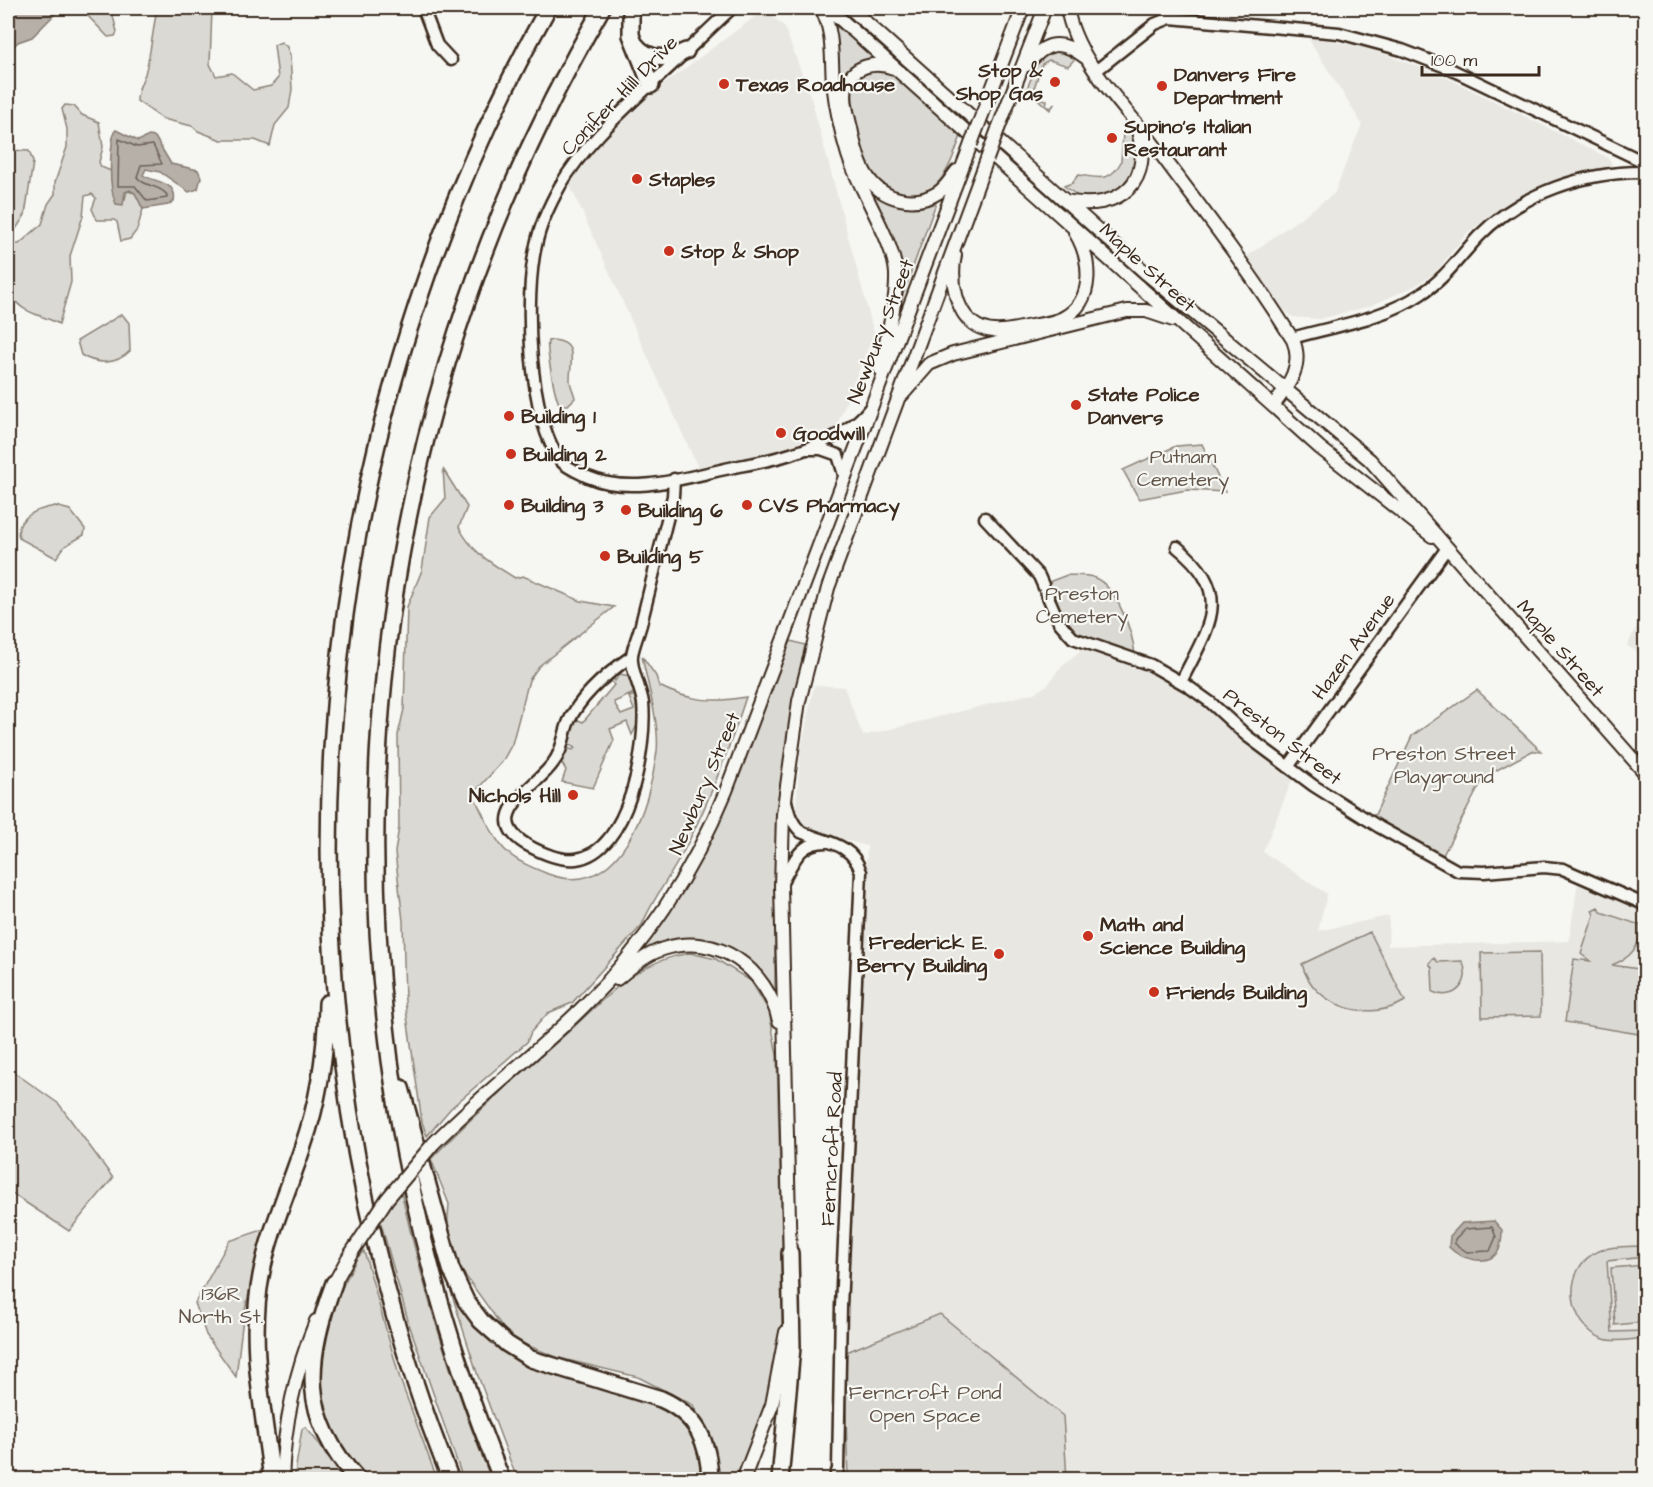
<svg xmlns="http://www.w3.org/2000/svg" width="1653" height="1487" viewBox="0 0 1653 1487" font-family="'Architects Daughter',sans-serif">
<rect width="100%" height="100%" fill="#f6f6f2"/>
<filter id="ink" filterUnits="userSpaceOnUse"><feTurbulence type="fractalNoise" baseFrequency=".0167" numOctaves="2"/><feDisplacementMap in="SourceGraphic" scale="12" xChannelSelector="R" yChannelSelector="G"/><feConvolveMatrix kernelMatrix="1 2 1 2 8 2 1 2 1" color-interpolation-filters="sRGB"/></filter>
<g filter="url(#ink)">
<path fill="#e8e7e2" d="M764,10L784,26L811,98L874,333L836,427L757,459L700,472L568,181L633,107Z
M1307,36L1368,48L1443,76L1605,156L1611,162L1612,169L1557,183L1504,207L1468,232L1434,274L1415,286L1370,306L1320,319L1293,317L1284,311L1246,257L1334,194L1362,124Z
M1645,610V656L1627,646Z
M1083,648L1143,665L1199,698L1294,775L1263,852L1327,894L1318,931L1389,916L1388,946L1569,941L1578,881L1645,912V1479H1067L1063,1416L844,1353L867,846L809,830L802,827L795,815L801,750L814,685L844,687L863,736L1034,693L1048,685L1058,670Z"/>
<path fill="#dad9d3" stroke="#8a8278" stroke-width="1.5" d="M84,8H111L117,32L115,36L108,37L87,15Z
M157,8H212L210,64L216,76L232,73L253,90L271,86L278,78L274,45L281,42L287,47L290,56L292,89L289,108L275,125L270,146L255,140H221L198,131L192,126L163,119L137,101C137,90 141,84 145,74C151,52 153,30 157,8Z
M836,26L877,59L841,90H838Z
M1050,52H1063L1075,59L1068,66L1049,60L1042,64L1033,91L1037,98L1047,100L1046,106L1051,108L1055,103L1050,110L1034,96L1025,93L1037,64Z
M872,69L889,70L962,133C951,163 940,201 902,194C890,192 875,182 869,171C859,154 842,94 856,78C859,74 867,71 872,69Z
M65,105L74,106L82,115L99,122L103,147L99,162L101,167L111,171V177L125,199L127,191L135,193L143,209L137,230L130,239L121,241L117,222L114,220H97L92,209L96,198L92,194L85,196L83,216L70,256L71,282L59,324C36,312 22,315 8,291V150L29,151L33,162L25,215L12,235L15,244H19L42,224L48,204L55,194V182L67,147V129L62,109Z
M1133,131C1140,165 1136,175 1110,197L1078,196L1064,186L1072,183L1078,175C1098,177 1109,184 1121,162L1123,133Z
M861,174L872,189L936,203L901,300Z
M122,314L129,323L130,351C116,365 97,365 81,355L77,341Z
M553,340C579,342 570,361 570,380C570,386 574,392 575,398L568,405H560C555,399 546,349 548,341Z
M1202,444L1225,492L1187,490L1139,499L1123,470L1176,446Z
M443,469L467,507L459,527C472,553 491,563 515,578L523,576L581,601L614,607L539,666L529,680L512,744L502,762L473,794C482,812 491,834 504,849C515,861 533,868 548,874C621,901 650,805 657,751C660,724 647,683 642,656L656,676L659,686C689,701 714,703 746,697C729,749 707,808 681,856C668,880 652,900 642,925L572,1003L548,1013L531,1032L527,1042L451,1108L427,1136L422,1122L405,1002L403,921L395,852L399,827L398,735L404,709L407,607L422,570L430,517L445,499Z
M55,506L70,510L85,529L84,535L65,546L56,558L19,538C14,517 38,509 55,506Z
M1067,575C1075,576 1088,574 1095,578C1117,587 1133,633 1135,655L1059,626L1048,589L1051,581Z
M791,641L805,645C779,764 774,869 775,991L764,977L716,944L636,957L678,898L713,836Z
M620,674L629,676L634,693L614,702L621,715L634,710L629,697L635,695L638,723L632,735L627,722L610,729L614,740L593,788L562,782L566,770L561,762L567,748L573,750L575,748L568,744L576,719L583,722L614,685L610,679L612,677L615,681Z
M1477,690L1541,751H1532L1484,777L1443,855L1373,819L1412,736Z
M1598,907L1601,912L1640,925C1642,946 1631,958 1612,965L1645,970V1035L1565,1022L1574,959L1590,961L1581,954L1594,915L1592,910Z
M1370,932L1405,1001C1369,1023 1313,1007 1302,964Z
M1540,952L1541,1016L1482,1017L1481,953Z
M690,953L716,959L751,981L769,1011L777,1055L784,1318L769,1405L738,1479H715L711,1441L693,1405L638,1377L559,1358L511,1339L457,1264L447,1230L449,1204L431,1159C474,1114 520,1075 566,1034C605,999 634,961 690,953Z
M1434,958L1438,962L1462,961C1473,982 1454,1002 1433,992L1432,968L1429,963Z
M8,1068L59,1104L113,1178L69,1231L8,1191Z
M401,1191C423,1291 453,1385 491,1479H463L409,1324L380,1220Z
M265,1229L243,1318L236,1377L206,1335L195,1303L229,1241Z
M1645,1246V1257L1607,1261L1612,1332L1645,1331V1338C1632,1339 1616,1343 1604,1339C1566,1326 1561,1266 1599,1251C1613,1245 1631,1247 1645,1246Z
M364,1251L400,1379L437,1479H366L348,1462L328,1429L317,1377L327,1317L357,1258Z
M1645,1265V1322L1615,1325L1611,1268Z
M444,1270L485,1333L665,1405L680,1415L703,1446L706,1479H517L478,1376Z
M940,1314L1063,1416L1067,1479H848L844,1353Z
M305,1427C321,1443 329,1463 345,1479H294L302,1429Z"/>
<path fill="#b6b0a9" stroke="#857a71" stroke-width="1.5" d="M8,8H55V14L32,37L18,42L8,51Z
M116,130L138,141L149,136L155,137L171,164L198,170L201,177L198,189L189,192L160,172L146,169L143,175C153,182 178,181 174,201L168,205L143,209L135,193L130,190L125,192L123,205L116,204C108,186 110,151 114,132Z
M1494,1221L1502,1230C1502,1236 1501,1248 1497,1253C1486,1267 1459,1258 1449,1247L1450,1236L1462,1223Z"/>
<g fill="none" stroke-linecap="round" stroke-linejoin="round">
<path stroke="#6c6056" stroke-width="1.5" d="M119,139L137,147L153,145L162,164L141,165L137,177C145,188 159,184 167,195V198L147,201L135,186H118Z
M1492,1227L1496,1237L1490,1251L1467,1252L1455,1244V1239L1465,1229Z"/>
<g stroke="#3b2a1e" stroke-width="15">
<path id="minor" d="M423,8L437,45L451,60
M732,8C705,33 678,60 650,85C618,115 582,148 560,186C550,204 540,225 536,245C524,296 528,419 561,461C567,468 580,473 588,477C635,497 692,475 739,466C780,459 843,443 869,409
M1097,70L1155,24L1170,18L1339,33L1402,50L1446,67L1646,163
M1292,338C1334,326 1384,319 1421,294C1445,279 1460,256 1479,236C1521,193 1586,171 1646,172
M808,449H821L838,455L845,478
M985,518L1039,576L1059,622L1073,638L1151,665L1189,687L1210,702L1247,736L1314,786L1379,827L1458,871L1484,872L1544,867L1563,869L1646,905
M1177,547C1235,594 1209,626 1181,682
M632,656C609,672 581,695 569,721C563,735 563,751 553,763C536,788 477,817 529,846C542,853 560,861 576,859C629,852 647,747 643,703C641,688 630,669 632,655C634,643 640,631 642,620C652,579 663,537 673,496L674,479
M1288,767L1447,548
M786,801C789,814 791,822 801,832C826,842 852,843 861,872L841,1307L838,1469L834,1480
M781,884C794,862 798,842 827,842"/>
</g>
<g stroke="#3b2a1e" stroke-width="16">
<path id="major" d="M821,8C834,32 831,56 833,83C836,108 841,132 848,155C859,189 895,243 896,274C897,305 886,339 880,369
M828,8L1320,448L1432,536
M850,8L1147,274L1370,460L1646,774
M1067,8C1076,61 1123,104 1154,145C1202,209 1251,272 1293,340C1304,366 1288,386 1273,406
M1027,65C1045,41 1061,39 1085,57
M894,68C875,61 852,65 846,87C843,100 848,115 851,128C854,144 858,162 867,176C882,200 915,208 939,192C947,186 951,178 957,171
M982,115L1023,8
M998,129L1045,8
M1065,201C1120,212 1156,182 1136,125
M955,255C950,279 955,317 981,328C997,335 1016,329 1031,326C1042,324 1053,323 1063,318C1096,301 1091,258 1075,232
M902,395L929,364L953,354L1127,311H1146L1173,320
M617,979C631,967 645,955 663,949C717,931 767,969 779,1021
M433,1144C481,1095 536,1054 584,1006C646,945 693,871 726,791L971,144
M790,1261L781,886L783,814L799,701L828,588L987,159
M331,1289L348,1258
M282,1480C284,1425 295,1372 316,1321
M743,1480L772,1405L786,1332"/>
</g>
<g stroke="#3b2a1e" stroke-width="20">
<path id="highway" d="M631,8V35L651,85
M635,44C648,61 668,60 686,51
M401,1088L451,1269L466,1301L481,1321L507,1344L531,1359L661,1399C697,1415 709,1442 710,1480
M334,1283C306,1358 299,1417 358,1480
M272,1480C264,1412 248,1343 261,1276C269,1232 289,1189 303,1146C319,1100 326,1052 327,1003
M451,1480C258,1003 297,455 548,8
M502,1480C304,998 340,458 602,8
M780,1480L792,1347L790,1253"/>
</g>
<use href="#minor" stroke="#f6f6f2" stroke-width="10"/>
<use href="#major" stroke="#f6f6f2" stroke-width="12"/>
<use href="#highway" stroke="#f6f6f2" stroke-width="15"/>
<g stroke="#3b2a1e" stroke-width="16" stroke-linecap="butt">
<path id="major-bridge" d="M971,144L982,115
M987,159L998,129
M348,1258L387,1199L433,1144"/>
</g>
<use href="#major-bridge" stroke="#f6f6f2" stroke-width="12"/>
</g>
</g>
<g fill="#c8321e" stroke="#f6f6f2" stroke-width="2">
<circle cx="1055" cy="82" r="6"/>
<circle cx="724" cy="84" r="6"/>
<circle cx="1162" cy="86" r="6"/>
<circle cx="1112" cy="138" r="6"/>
<circle cx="637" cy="179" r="6"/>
<circle cx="669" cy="251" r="6"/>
<circle cx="1076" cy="405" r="6"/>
<circle cx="509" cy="416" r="6"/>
<circle cx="781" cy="433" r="6"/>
<circle cx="511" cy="454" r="6"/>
<circle cx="509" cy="505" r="6"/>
<circle cx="747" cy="505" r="6"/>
<circle cx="626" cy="510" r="6"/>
<circle cx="605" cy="556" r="6"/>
<circle cx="573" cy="795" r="6"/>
<circle cx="1088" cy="936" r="6"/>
<circle cx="999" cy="954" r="6"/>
<circle cx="1154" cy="992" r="6"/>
</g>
<g text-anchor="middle" stroke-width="4.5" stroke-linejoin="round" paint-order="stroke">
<g font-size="20" font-weight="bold" fill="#3b2a1e" stroke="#f6f6f2" text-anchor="start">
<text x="1043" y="77" text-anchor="end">Stop &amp;<tspan x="1043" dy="23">Shop Gas</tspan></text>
<text x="1174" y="81">Danvers Fire<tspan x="1174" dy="23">Department</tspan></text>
<text x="736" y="91">Texas Roadhouse</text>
<text x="1124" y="133">Supino's Italian<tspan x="1124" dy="23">Restaurant</tspan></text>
<text x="649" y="186">Staples</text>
<text x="681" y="258">Stop &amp; Shop</text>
<text x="1088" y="401">State Police<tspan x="1088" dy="23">Danvers</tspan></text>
<text x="521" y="423">Building 1</text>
<text x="793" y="440">Goodwill</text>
<text x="523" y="461">Building 2</text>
<text x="521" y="512">Building 3</text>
<text x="759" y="512">CVS Pharmacy</text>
<text x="638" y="517">Building 6</text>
<text x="617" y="563">Building 5</text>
<text x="561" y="802" text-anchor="end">Nichols Hill</text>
<text x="1100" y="931">Math and<tspan x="1100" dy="23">Science Building</tspan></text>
<text x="987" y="949" text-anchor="end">Frederick E.<tspan x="987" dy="23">Berry Building</tspan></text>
<text x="1166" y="999">Friends Building</text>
</g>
<g font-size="20" fill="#3b2a1e" stroke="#f6f6f2">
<text transform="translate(619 95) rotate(-46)" y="7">Conifer Hill Drive</text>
<text transform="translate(1148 267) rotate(42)" y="7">Maple Street</text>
<text transform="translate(880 331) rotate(-69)" y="7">Newbury Street</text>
<text transform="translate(1353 646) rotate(-54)" y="7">Hazen Avenue</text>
<text transform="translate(1561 648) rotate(49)" y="7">Maple Street</text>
<text transform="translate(1283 736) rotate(38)" y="7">Preston Street</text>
<text transform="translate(704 783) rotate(-67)" y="7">Newbury Street</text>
<text transform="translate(831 1149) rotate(-87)" y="7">Ferncroft Road</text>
</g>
<g font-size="20" fill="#63564b" stroke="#f6f6f2">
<text x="1183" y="463">Putnam<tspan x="1183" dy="23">Cemetery</tspan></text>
<text x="1082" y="600">Preston<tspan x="1082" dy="23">Cemetery</tspan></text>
<text x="1444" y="760">Preston Street<tspan x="1444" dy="23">Playground</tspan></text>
<text x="221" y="1300">136R<tspan x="221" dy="23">North St.</tspan></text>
<text x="925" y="1399">Ferncroft Pond<tspan x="925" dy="23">Open Space</tspan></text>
</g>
</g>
<rect width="1653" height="1487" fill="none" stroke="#f6f6f2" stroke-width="30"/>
<rect x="15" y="15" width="1623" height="1457" fill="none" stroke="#3b2a1e" stroke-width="2" filter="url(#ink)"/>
<path d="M1422 66v9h117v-9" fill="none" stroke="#3b2a1e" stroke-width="3"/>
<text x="1431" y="66" font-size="18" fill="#3b2a1e" stroke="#f6f6f2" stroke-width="4.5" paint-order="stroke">100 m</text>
</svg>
